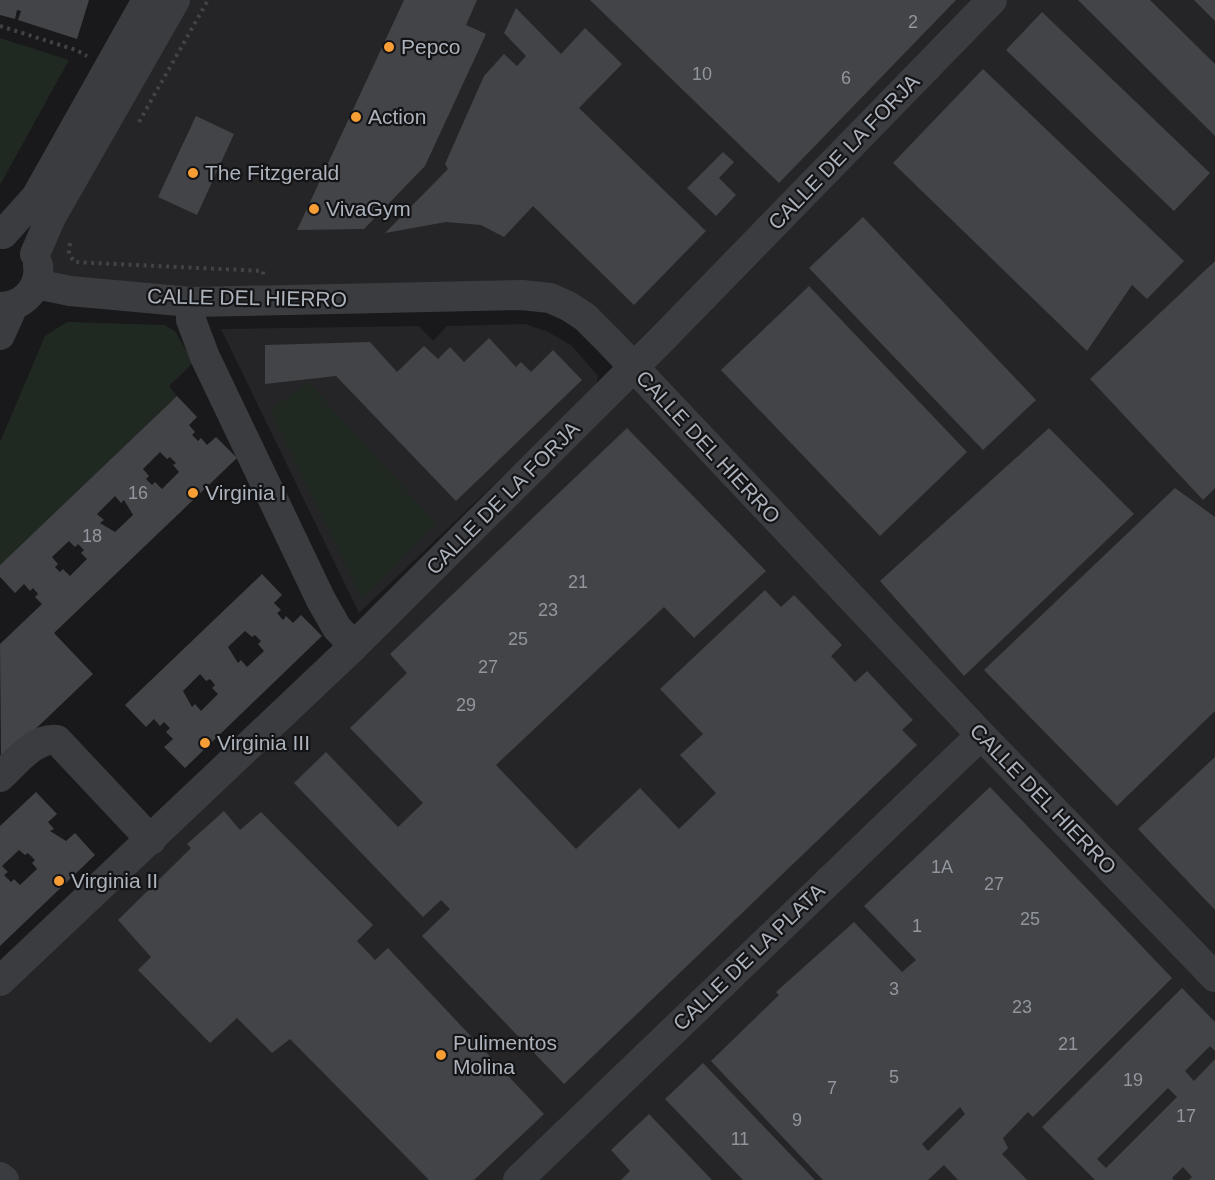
<svg xmlns="http://www.w3.org/2000/svg" width="1215" height="1180" viewBox="0 0 1215 1180" font-family="Helvetica,sans-serif">
<rect width="100%" height="100%" fill="#19191b"/>
<path fill="#252528" d="M175,0H1215V1180H4L0,1177V981L634,367L568,306L264,302L39,272Z
M525,324L546,331L571,345L598,376L596,387L359,613L221,329L419,326L433,341L447,326Z"/>
<path fill="#202921" d="M0,38L69,60L0,185Z
M67,322L164,325L175,331L193,363L169,386L177,396L0,565V442L45,336Z
M308,382L436,523L362,599L270,410Z"/>
<path fill="#434448" fill-rule="evenodd" d="M0,0H89L77,39L18,20L21,11L17,10L15,19L0,15Z
M404,0H477L466,25L486,34L425,166L364,229L297,230Z
M590,0H956L779,183Z
M1078,0H1150L1215,64V136Z
M1194,0H1215V21Z
M516,8L561,54L585,28L622,64L579,108L706,231L634,305L533,206L504,237L481,225L446,222L385,233L448,169L445,164L484,76L504,54L517,66L526,56L504,33Z
M1042,12L1210,173L1174,211L1006,50Z
M983,69L1184,261L1147,299L1132,285L1087,351L893,163Z
M196,116L234,134L197,215L158,197Z
M723,152L734,162L719,178L736,195L716,216L687,188Z
M863,217L1036,400L983,450L809,268Z
M1215,261V488L1203,500L1090,379Z
M809,286L967,452L880,536L721,370Z
M489,338L516,367L521,362L531,372L553,350L582,380L456,501L336,376L265,384V345L370,342L397,372L424,346L438,359L450,347L464,362Z
M177,396L197,417L189,425L195,432L192,435L198,441L201,438L207,445L216,437L237,458L54,633L93,674L1,762L0,644L42,604L35,597L38,594L33,588L30,591L24,584L15,593L0,577V565ZM160,452L167,459L170,457L176,463L173,465L179,472L162,489L155,482L152,485L146,479L149,476L143,469ZM115,496L121,503L124,500L133,515L115,532L100,523L104,520L97,514ZM69,541L75,547L78,544L84,550L81,553L87,559L70,576L63,569L60,572L55,567L58,564L52,557Z
M627,428L766,571L694,638L664,607L496,765L576,849L640,788L679,829L716,793L680,755L703,734L660,689L765,590L781,607L794,595L842,645L831,656L855,682L867,671L913,720L902,730L917,745L564,1084L422,936L450,909L441,900L423,917L294,783L326,752L398,827L423,803L350,728L407,673L390,654Z
M1049,428L1134,514L964,676L880,581Z
M1175,488L1215,517V711L1117,806L984,670Z
M262,574L282,595L274,603L281,610L277,613L283,620L286,616L293,623L301,615L322,636L185,768L164,747L173,739L166,732L170,728L164,722L160,726L154,719L146,727L125,705ZM245,631L252,637L255,635L261,641L258,644L264,651L247,667L241,660L238,663L228,647ZM200,674L206,681L210,679L215,685L212,688L218,694L201,711L195,704L192,707L183,691Z
M1215,757V910L1138,829Z
M990,787L1172,978L1033,1117L1028,1112L1003,1138L1008,1148L1002,1154L1027,1180H958L944,1165L928,1180H823L711,1061L779,995L776,992L854,922L902,972L916,960L864,906ZM960,1107L965,1114L928,1151L922,1144Z
M36,792L57,814L48,822L54,829L50,831L66,841L75,833L95,855L0,946V826ZM19,850L25,855L28,853L35,860L32,863L37,869L20,885L14,879L11,882L4,875L8,872L2,866Z
M224,811L240,830L261,812L373,925L357,941L375,960L388,948L544,1114L474,1180H429L290,1039L272,1053L237,1018L210,1043L138,970L151,957L118,920L191,848L187,844Z
M1182,988L1215,1022V1051L1210,1046L1185,1071L1194,1081L1215,1059V1180H1189L1192,1177L1183,1167L1172,1178L1174,1180H1095L1042,1127ZM1168,1088L1177,1097L1106,1168L1097,1159Z
M703,1063L815,1180H743L665,1099Z
M649,1114L712,1180H621L630,1171L611,1150Z"/>
<g fill="none" stroke-linecap="round" stroke-linejoin="round">
<path stroke="#404347" stroke-width="4" stroke-dasharray="3 4.5" stroke-linecap="butt" d="M0,26L76,50L87,56
M139,122L208,0
M70,243L69,253L74,262L263,271V275"/>
<path stroke="#3a3c40" stroke-width="30" d="M3,234L36,197L147,0
M35,254L51,217L175,0
M36,284L70,291L191,302L522,295L550,298L568,306L585,317L610,342L981,735L1215,977
M191,302V320L205,357L321,600L337,628L354,646
M0,307C23,307 41,288 38,265
M0,335L13,306
M0,777C15,763 35,737 57,740L151,840
M0,981L354,646L664,337L992,0
M0,1177L4,1180
M518,1180L981,735"/>
</g>
<g fill="#f79d35" stroke="#141416" stroke-width="2">
<circle cx="389" cy="47" r="6"/>
<circle cx="356" cy="117" r="6"/>
<circle cx="193" cy="173" r="6"/>
<circle cx="314" cy="209" r="6"/>
<circle cx="193" cy="493" r="6"/>
<circle cx="205" cy="743" r="6"/>
<circle cx="59" cy="881" r="6"/>
<circle cx="441" cy="1055" r="6"/>
</g>
<g text-anchor="middle" stroke-width="4.5" stroke-linejoin="round" paint-order="stroke">
<g font-size="18" fill="#91969e">
<text x="913" y="28">2</text>
<text x="702" y="80">10</text>
<text x="846" y="84">6</text>
<text x="138" y="499">16</text>
<text x="92" y="542">18</text>
<text x="578" y="588">21</text>
<text x="548" y="616">23</text>
<text x="518" y="645">25</text>
<text x="488" y="673">27</text>
<text x="466" y="711">29</text>
<text x="942" y="873">1A</text>
<text x="994" y="890">27</text>
<text x="1030" y="925">25</text>
<text x="917" y="932">1</text>
<text x="894" y="995">3</text>
<text x="1022" y="1013">23</text>
<text x="1068" y="1050">21</text>
<text x="894" y="1083">5</text>
<text x="1133" y="1086">19</text>
<text x="832" y="1094">7</text>
<text x="1186" y="1122">17</text>
<text x="797" y="1126">9</text>
<text x="740" y="1145">11</text>
</g>
<g font-size="21" fill="#abb2bb" stroke="#141416" text-anchor="start">
<text x="401" y="54">Pepco</text>
<text x="368" y="124">Action</text>
<text x="205" y="180">The Fitzgerald</text>
<text x="326" y="216">VivaGym</text>
<text x="205" y="500">Virginia I</text>
<text x="217" y="750">Virginia III</text>
<text x="71" y="888">Virginia II</text>
<text x="453" y="1050">Pulimentos<tspan x="453" dy="24">Molina</tspan></text>
</g>
<g font-size="21" fill="#abb2bb" stroke="#141416">
<text transform="translate(844 152) rotate(-46)" y="7">CALLE DE LA FORJA</text>
<text transform="translate(247 298) rotate(1)" y="7">CALLE DEL HIERRO</text>
<text transform="translate(708 447) rotate(47)" y="7">CALLE DEL HIERRO</text>
<text transform="translate(503 498) rotate(-45)" y="7">CALLE DE LA FORJA</text>
<text transform="translate(1043 799) rotate(46)" y="7">CALLE DEL HIERRO</text>
<text transform="translate(749 957) rotate(-44)" y="7">CALLE DE LA PLATA</text>
</g>
</g>
</svg>
